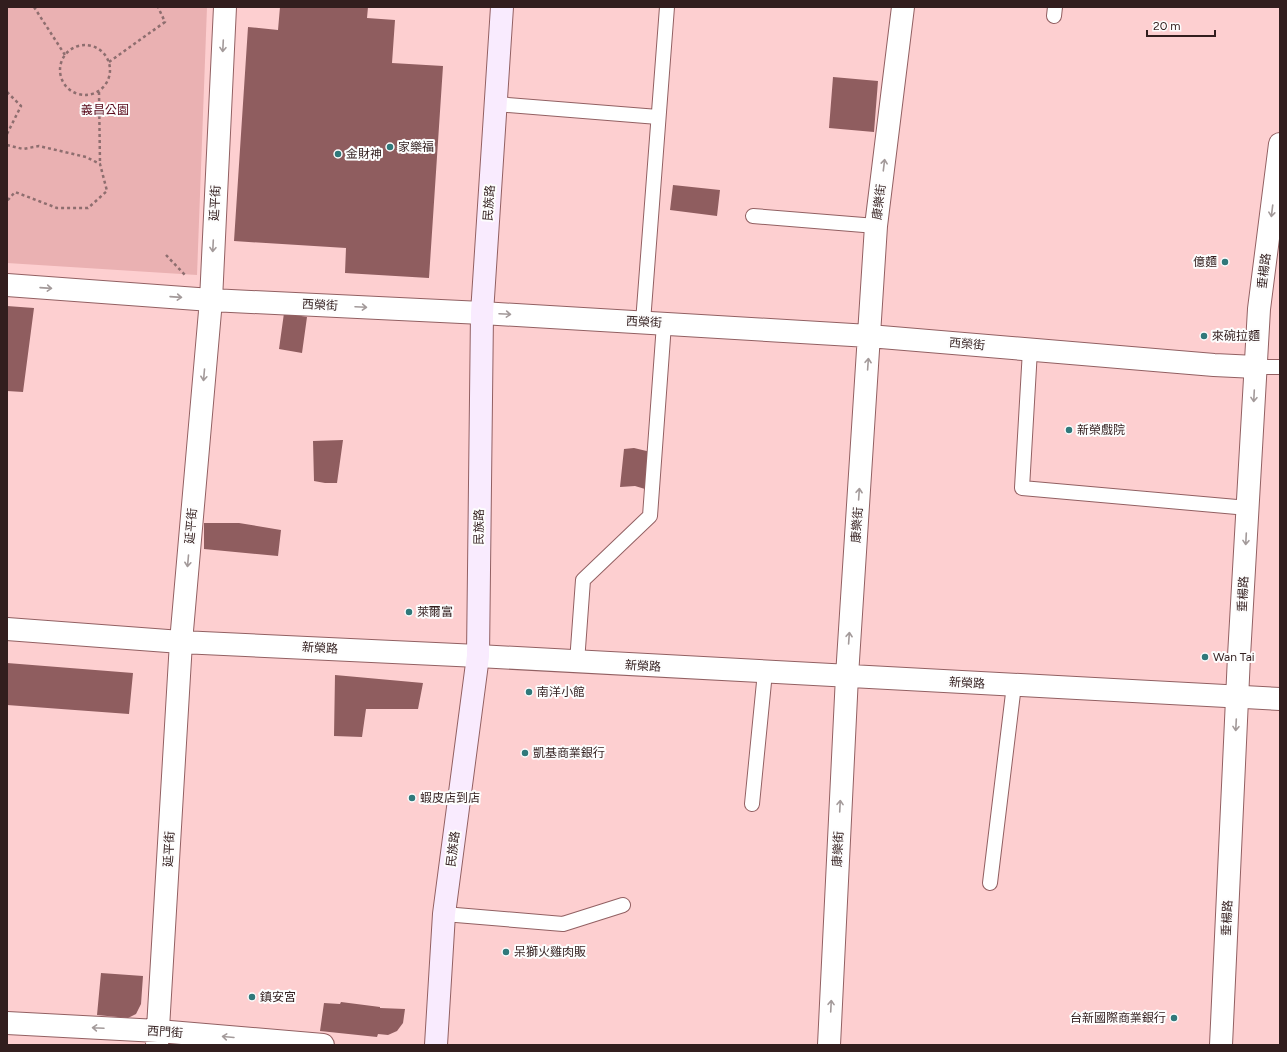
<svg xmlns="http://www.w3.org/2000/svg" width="1287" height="1052" viewBox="0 0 1287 1052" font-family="Figtree,'Noto Sans TC',sans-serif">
<rect width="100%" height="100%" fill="#fdcfd0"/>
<path fill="#eab1b2" d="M7,7H207L197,275L7,263Z"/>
<path fill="#8f5d5f" d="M280,7H368L367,18L395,20L392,63L443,66L429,278L345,273L346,248L234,241L248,27L278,30Z
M833,77L878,81L874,132L829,128Z
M673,185L720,190L717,216L670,210Z
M7,306L34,308L23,392L7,391Z
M284,313L307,317L302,353L279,349Z
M343,440L337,483H325L314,481L313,441Z
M634,448L655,453L645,489L635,486L620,487L624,449Z
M204,523H239L281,530L278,556L204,549Z
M7,663L133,673L129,714L7,705Z
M335,675L423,683L418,709H366L362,737L334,736Z
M101,973L143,976L141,1004L136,1014L128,1018L97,1015Z
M341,1002L380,1007V1008L405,1009L403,1023L397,1031L388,1035L378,1034L377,1037L320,1031L324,1003L340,1004Z"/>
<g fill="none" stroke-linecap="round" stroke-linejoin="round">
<g stroke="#926062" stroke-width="16">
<path id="service" d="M1054,16L1055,7
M496,104L658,117
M753,216L876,226
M643,322L667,7
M1030,350L1022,488L1248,508
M1256,367H1280
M577,662L583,580L650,516L664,324
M752,804L765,672
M990,883L1014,685
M444,914L563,924L623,905"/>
</g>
<g stroke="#926062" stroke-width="24">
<path id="minor" d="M7,285L211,300L482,313L869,336L1214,365L1256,367
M7,629L181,642L478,656L1280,699
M7,1023L158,1031L323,1045
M157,1045L181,642L211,300L225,7
M829,1045L847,676L876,226L903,7"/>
</g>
<g stroke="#926062" stroke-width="24">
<path id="tertiary" d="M1221,1045L1239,656L1259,309L1280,144"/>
</g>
<g stroke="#926062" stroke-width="24">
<path id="secondary" d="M436,1045L444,914L478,656L482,313L502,7"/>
</g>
<path stroke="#8e6e6f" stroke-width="2.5" stroke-dasharray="3 3" stroke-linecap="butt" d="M34,7L65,55
M60 70a25 25 0 1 1 50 0a25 25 0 1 1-50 0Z
M109,62L165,22L158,7
M7,92L21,106L7,134
M99,92L100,163
M7,145L23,149L39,146L86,157L100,164L107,191L88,208H57L15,192L7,201
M166,255L185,275"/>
<use href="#service" stroke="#fff" stroke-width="14"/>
<use href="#minor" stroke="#fff" stroke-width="22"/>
<use href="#tertiary" stroke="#fff" stroke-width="22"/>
<use href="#secondary" stroke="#f9ebfe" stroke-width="22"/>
</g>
<defs><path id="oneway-shaft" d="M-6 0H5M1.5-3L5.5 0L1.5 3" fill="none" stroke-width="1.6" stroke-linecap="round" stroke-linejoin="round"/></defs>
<g stroke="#a39a9a">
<use href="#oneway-shaft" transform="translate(223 46) rotate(93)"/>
<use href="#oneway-shaft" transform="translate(884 165) rotate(-83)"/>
<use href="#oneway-shaft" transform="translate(1272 211) rotate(97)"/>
<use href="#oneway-shaft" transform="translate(213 246) rotate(93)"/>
<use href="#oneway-shaft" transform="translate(46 288) rotate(4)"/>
<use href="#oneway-shaft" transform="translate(176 297) rotate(4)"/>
<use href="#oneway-shaft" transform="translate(361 307) rotate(3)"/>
<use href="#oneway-shaft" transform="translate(505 314) rotate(3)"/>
<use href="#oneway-shaft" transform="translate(868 364) rotate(-86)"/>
<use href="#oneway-shaft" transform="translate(204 375) rotate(95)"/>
<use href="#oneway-shaft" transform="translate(1254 396) rotate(93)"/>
<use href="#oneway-shaft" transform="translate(859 494) rotate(-86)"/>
<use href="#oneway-shaft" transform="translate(1246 539) rotate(93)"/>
<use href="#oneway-shaft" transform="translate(188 561) rotate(95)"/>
<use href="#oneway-shaft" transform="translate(849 638) rotate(-86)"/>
<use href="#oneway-shaft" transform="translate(1236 725) rotate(93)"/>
<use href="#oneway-shaft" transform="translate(840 806) rotate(-87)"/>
<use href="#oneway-shaft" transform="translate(831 1006) rotate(-87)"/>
<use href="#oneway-shaft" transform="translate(98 1028) rotate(-177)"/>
<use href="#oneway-shaft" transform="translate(228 1037) rotate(-175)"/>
</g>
<g fill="#30797b" stroke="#fdfdfd" stroke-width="1.5">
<circle cx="390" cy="147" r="4"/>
<circle cx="338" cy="154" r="4"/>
<circle cx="1225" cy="262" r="4"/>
<circle cx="1204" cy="336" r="4"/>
<circle cx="1069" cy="430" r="4"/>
<circle cx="409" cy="612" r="4"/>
<circle cx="1205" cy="657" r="4"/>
<circle cx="529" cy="692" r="4"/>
<circle cx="525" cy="753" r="4"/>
<circle cx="412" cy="798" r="4"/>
<circle cx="506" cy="952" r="4"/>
<circle cx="252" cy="997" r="4"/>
<circle cx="1174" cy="1018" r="4"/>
</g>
<g text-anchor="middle" stroke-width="4" stroke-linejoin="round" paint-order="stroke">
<g font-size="12" fill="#570718" stroke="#fdfdfd">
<text x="105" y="114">義昌公園</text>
</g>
<g font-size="12" fill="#321e1e" stroke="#fdfdfd" text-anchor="start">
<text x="398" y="151">家樂福</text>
<text x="346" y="158">金財神</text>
<text x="1217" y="266" text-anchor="end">億麵</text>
<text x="1212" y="340">來碗拉麵</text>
<text x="1077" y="434">新榮戲院</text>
<text x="417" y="616">萊爾富</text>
<text x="1213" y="661">Wan Tai</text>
<text x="537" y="696">南洋小館</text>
<text x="533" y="757">凱基商業銀行</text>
<text x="420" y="802">蝦皮店到店</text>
<text x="514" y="956">呆獅火雞肉販</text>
<text x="260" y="1001">鎮安宮</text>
<text x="1166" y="1022" text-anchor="end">台新國際商業銀行</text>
</g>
<g font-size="12" fill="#321e1e" stroke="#fdfdfd">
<text transform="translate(879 202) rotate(-83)" y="4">康樂街</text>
<text transform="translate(215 203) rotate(-87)" y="4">延平街</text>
<text transform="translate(489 203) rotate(-86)" y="4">民族路</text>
<text transform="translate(1264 271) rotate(-83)" y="4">垂楊路</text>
<text transform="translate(320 305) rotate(3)" y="4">西榮街</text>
<text transform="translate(644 322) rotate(3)" y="4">西榮街</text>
<text transform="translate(967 344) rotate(5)" y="4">西榮街</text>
<text transform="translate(857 525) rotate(-86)" y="4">康樂街</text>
<text transform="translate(191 526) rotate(-85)" y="4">延平街</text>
<text transform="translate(479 527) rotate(-89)" y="4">民族路</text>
<text transform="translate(1243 594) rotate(-87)" y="4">垂楊路</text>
<text transform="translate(320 648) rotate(3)" y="4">新榮路</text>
<text transform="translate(643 666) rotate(3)" y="4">新榮路</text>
<text transform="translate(967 683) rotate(3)" y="4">新榮路</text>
<text transform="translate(169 849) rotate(-87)" y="4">延平街</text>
<text transform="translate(453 849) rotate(-83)" y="4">民族路</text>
<text transform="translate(838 849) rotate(-87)" y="4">康樂街</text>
<text transform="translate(1227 918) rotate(-87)" y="4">垂楊路</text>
<text transform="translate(165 1032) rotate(4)" y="4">西門街</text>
</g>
</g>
<rect width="1287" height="1052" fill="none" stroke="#321e1e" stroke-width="16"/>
<path d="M1147 30v6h68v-6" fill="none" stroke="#321e1e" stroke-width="2"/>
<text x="1153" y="30" font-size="12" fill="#321e1e" stroke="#fdfdfd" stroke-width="3" paint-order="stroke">20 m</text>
</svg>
